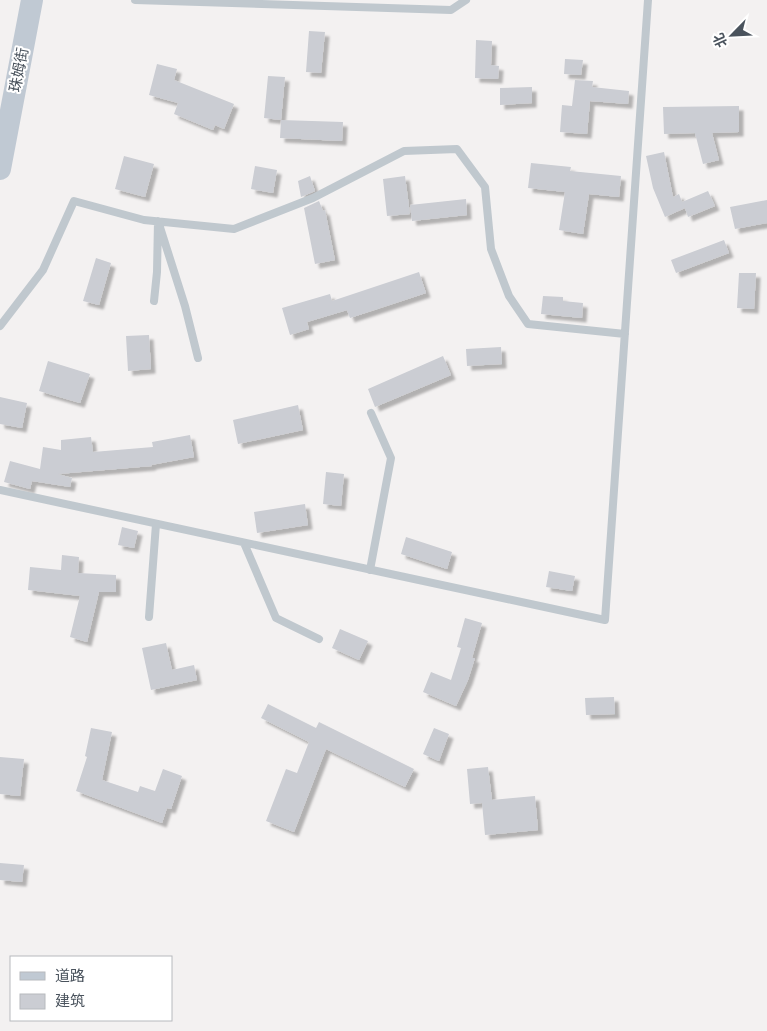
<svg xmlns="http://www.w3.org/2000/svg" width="767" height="1031" viewBox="0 0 767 1031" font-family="Lato,'Noto Sans SC',sans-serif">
<defs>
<filter id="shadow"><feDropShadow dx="4.5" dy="4.5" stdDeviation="1" flood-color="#0004"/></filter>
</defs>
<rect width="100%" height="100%" fill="#f3f1f1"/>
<path fill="#cbcdd3" filter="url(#shadow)" d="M309,31L325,32L321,73L306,72Z
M476,40L492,41L491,65L499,66L498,79L475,78Z
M565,59L583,60L581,75L564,74Z
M157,64L177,69L174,80L234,104L224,129L215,125L213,130L174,114L178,103L149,95Z
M268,76L285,77L281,120L264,118Z
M575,80L593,81L592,87L629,91L628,104L590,101L587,134L560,132L562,105L572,106Z
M532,87V103L500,105V88Z
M739,106V132L712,133L719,160L703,164L695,133L664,134L663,107Z
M281,120L343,122L342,141L280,138Z
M664,152L673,197L679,194L682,202L708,191L715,206L688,217L685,208L665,217L653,188L646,156Z
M124,156L154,164L145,197L115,189Z
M531,163L571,167L570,171L621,176L619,197L589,194L583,234L559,230L565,192L528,188Z
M255,166L277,170L273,193L251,189Z
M310,176L315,191L301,197L298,181Z
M405,176L410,214L387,216L383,179Z
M466,199L467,215L412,221L410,205Z
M767,200V223L735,229L730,207Z
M319,201L323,211L325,210L335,260L315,264L304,208Z
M724,240L729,253L676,273L671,260Z
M96,258L111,263L99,305L83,301Z
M419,272L426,293L350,318L347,310L307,322L309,329L290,335L282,308L330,294L332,301Z
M739,273H756L754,309L737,308Z
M543,296L563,297V301L583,303L582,318L541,314Z
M149,335L151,369L128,371L126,336Z
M501,347L502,364L467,366L466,349Z
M443,356L451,375L375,407L368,389Z
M48,361L90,374L80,403L39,391Z
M0,397L27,403L22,428L0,424Z
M298,405L303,430L238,444L233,420Z
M190,435L194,457L151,465L152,466L58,474L72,478L70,487L32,481L30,489L4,482L10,461L40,469L43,447L61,450V440L91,437L93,452L153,447L152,442Z
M326,472L344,474L341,506L323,504Z
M305,504L308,525L257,533L254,512Z
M122,527L138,531L134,548L118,545Z
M406,537L452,552L447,569L401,554Z
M62,555L79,557L78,573L116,575V592H99L87,642L70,637L80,596L28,590L30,567L61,570Z
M549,571L575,576L572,591L546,587Z
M465,618L482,623L472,658H475L468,680L456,706L423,692L431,672L451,680L461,648L457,647Z
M340,629L368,641L359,660L332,648Z
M166,643L172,670L194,665L197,680L151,690L142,648Z
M614,697L615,714L586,715L585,698Z
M268,704L316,728L319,722L414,769L405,787L326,749L294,832L266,821L286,769L297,773L309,742L261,718Z
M91,728L112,732L102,780L138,792L140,786L155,791L163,769L182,776L171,809L167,808L162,823L76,791L87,757L85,756Z
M434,728L449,734L439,761L423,754Z
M0,757L24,759L20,796L0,794Z
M488,767L492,800L535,796L538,830L485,835L482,803L470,804L467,769Z
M0,863L24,865L22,882L0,880Z"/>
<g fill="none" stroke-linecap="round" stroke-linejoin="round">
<path stroke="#c0c8ce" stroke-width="8" d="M135,0L451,10L466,0
M154,301L157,272L158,221L185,306L198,358
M0,326L43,270L74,201L144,220L234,229L313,198L404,151L457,149L485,187L491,249L509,296L528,324L625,334
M0,490L605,620L648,0
M244,543L276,618L319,639
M370,570L391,458L371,413
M149,617L156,524"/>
<path stroke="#c0c9d3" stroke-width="22" d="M0,169L32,0"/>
</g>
<g text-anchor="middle" stroke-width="4" stroke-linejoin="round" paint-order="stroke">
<g font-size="15" fill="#4a535d" stroke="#fff">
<text transform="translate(19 70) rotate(-79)" y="5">珠姆街</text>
</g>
</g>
<rect x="10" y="956" width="162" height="65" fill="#ffffff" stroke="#b7babe"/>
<rect x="20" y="972" width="25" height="8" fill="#c0c9d3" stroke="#b7babe"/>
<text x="55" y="981" font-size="15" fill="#4a535d">道路</text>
<rect x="20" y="994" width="25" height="15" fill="#cbcdd3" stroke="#b7babe"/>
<text x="55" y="1006" font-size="15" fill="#4a535d">建筑</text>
<g transform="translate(732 35) rotate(246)" stroke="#ffffff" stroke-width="4" paint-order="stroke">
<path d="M0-4L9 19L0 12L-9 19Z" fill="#4a535d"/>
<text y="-8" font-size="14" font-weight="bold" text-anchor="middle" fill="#4a535d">北</text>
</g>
</svg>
